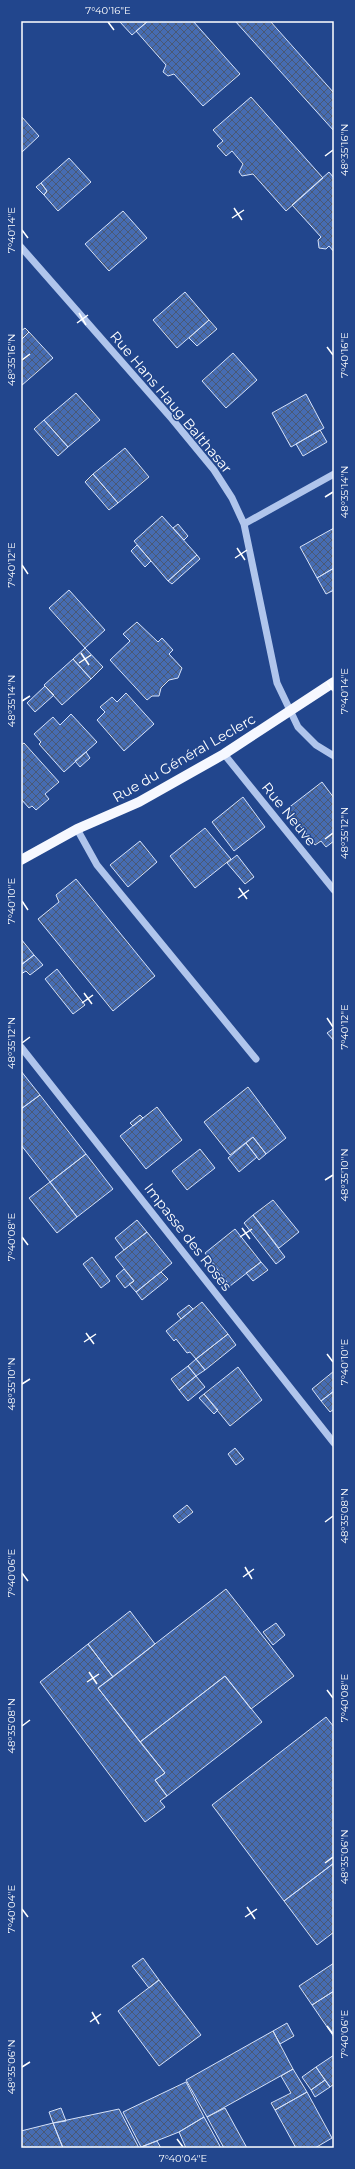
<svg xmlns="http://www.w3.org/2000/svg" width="355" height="2169" viewBox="0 0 355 2169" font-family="Montserrat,sans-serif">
<defs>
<pattern id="building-cross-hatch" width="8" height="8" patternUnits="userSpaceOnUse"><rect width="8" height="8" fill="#466cb2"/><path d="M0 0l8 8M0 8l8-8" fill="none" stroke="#4a5975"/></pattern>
</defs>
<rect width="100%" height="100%" fill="#22468d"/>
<path fill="url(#building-cross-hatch)" stroke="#d6e2f9" d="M119,21H148L132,35Z
M148,21H193L240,74L203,106L174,74L168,76L163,72L166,65L136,31Z
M235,21H270L334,93V131Z
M251,97L323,178L286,211L253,174L242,176L239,172L243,164L232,151L226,156L217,146L223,141L213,130Z
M21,116L39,136L21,153Z
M69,158L91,182L58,211L44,195L47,191L41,183Z
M329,172L334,178V252L329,246L326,249L319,248L318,240L321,237L292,205Z
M41,183L47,191L44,195L36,187Z
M123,211L147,238L109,271L85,244Z
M185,292L209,320L177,348L153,320Z
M209,320L217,329L197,346L189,338Z
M25,328L29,332L21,340V331Z
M29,332L53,358L21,386V340Z
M233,353L257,380L226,408L202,381Z
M76,393L100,420L68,447L44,420Z
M306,394L324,428L291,447L272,413Z
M44,420L68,447L58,456L34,429Z
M320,430L327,442L303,456L296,444Z
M125,448L149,477L118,503L93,474Z
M93,474L118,503L109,510L85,482Z
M162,516L197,555L168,581L134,541Z
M178,524L188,536L184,540L173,528Z
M334,528V568L317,578L300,547Z
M137,545L151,561L145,567L131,551Z
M197,555L200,559L172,584L168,581Z
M334,568V590L326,594L317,578Z
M69,590L105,630L85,648L49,608Z
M137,622L158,642L162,638L173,650L169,654L182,668L178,678L169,680L161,688L159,696H152L147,700L110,660L130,641L123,634Z
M85,648L103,667L91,679L73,659Z
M73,659L91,679L62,705L44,685Z
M45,686L54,695L35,712L27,703Z
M126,693L154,724L124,751L97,720L105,712L100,707L112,697L117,702Z
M71,714L97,742L64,772L39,744L41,742L34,734L53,717L60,725Z
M24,743L59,782L45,794L49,799L36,810L32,806L29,808L21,799V745Z
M86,752L90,758L80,767L75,761Z
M322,782L334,798V841L326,847L321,841L315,845L287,809Z
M243,797L265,827L234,851L212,822Z
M205,828L231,859L195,888L170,856Z
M140,841L157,862L128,887L110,865Z
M237,855L254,877L245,884L227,863Z
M76,879L155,976L113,1011L38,919L59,902L56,895Z
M21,939L34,955L21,965Z
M34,955L43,965L30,975L26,971L21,974V965Z
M57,969L85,1005L73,1014L45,979Z
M334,1028V1041L327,1033Z
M21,1071L40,1095L21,1109Z
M248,1087L286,1138L266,1154L253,1137L230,1155L204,1122Z
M40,1095L86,1154L50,1182L21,1145V1109Z
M157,1107L182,1140L146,1169L120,1136Z
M140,1115L143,1118L133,1126L130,1123Z
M253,1137L266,1154L259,1160L246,1143Z
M246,1143L257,1157L239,1172L228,1158Z
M200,1149L215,1168L187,1190L172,1171Z
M86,1154L113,1189L77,1217L50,1182Z
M50,1182L77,1217L57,1233L29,1198Z
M273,1200L299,1232L279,1248L253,1215Z
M253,1215L285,1257L276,1264L244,1223Z
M137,1220L147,1232L124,1250L115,1238Z
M235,1229L261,1262L230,1286L205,1253Z
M147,1232L172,1263L136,1292L129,1284L134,1281L115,1257Z
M92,1257L110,1281L101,1288L83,1264Z
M261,1262L268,1270L253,1281L246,1273Z
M124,1269L134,1281L125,1288L116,1276Z
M161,1272L168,1279L142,1300L136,1292Z
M202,1302L228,1334L196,1359L190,1352L187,1353L176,1339L174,1341L166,1331Z
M189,1305L193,1309L181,1319L177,1314Z
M228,1334L236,1345L205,1370L196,1359Z
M196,1359L205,1370L196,1376L188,1366Z
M188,1366L196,1376L179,1390L171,1379Z
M238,1367L262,1400L230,1426L204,1394Z
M334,1371V1391L321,1401L312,1389Z
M196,1376L205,1387L188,1401L179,1390Z
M334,1391V1409L330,1412L321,1401Z
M204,1394L218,1410L214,1414L199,1398Z
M235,1448L244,1459L236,1465L228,1454Z
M187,1505L193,1512L179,1523L173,1516Z
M226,1589L294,1676L251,1709L225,1676L140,1742L98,1688Z
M130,1611L155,1644L113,1677L88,1644Z
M276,1623L285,1635L273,1645L263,1632Z
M88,1644L113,1677L98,1688L165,1773L155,1780L167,1796L160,1801L165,1807L145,1822L40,1682Z
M225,1676L262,1722L167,1796L155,1780L165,1773L140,1742Z
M326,1717L334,1727V1863L284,1901L212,1805Z
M334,1863V1932L317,1945L284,1901Z
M143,1958L159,1980L149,1988L132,1966Z
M334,1963V1991L312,2005L299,1986Z
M159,1980L201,2035L159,2066L118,2011Z
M334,1991V2037L312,2005Z
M287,2023L294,2036L280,2044L273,2031Z
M273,2031L293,2069L207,2117L186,2080Z
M334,2055V2084L330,2087L316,2067Z
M316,2067L325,2080L311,2090L302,2077Z
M293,2069L307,2092L275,2110L271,2103L291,2093L281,2076Z
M325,2080L330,2087L315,2097L311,2090Z
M186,2082L204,2117L179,2132L141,2147L123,2112Z
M307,2092L332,2138L315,2148H296L275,2110Z
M61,2108L66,2121L53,2123L49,2112Z
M225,2108L247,2148H224L207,2117Z
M119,2109L139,2148H63L53,2123Z
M204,2117L221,2148H186L179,2132Z
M53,2123L63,2148H21V2131Z
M157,2141L161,2148L141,2147Z"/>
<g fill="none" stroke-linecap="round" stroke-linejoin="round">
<path stroke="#b0c5ec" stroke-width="7" d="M21,247L172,419L214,470L232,498L244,524L277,683L298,727L316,745L334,756
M244,524L334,474
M224,754L334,890
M77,829L97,865L256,1059
M21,1047L334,1443"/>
<path stroke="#f6f8ff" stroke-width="10" d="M21,860L77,829L139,802L224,754L334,682"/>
</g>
<path fill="none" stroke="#fff" stroke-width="1.5" d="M108,22L114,30M325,156L333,150M234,208L242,220M232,218L244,210M22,230L28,238M79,313L86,325M77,323L88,315M327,347L333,355M22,360L30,354M325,497L333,492M237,548L245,560M235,558L247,550M22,565L28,574M81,653L89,665M79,663L91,655M327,682L333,691M22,701L30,696M325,839L333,833M239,888L247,899M238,898L249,890M22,901L28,910M84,993L92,1004M82,1003L93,995M327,1018L333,1027M22,1043L30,1037M325,1180L333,1175M242,1228L250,1239M22,1237L28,1245M240,1237L252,1229M86,1333L94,1344M84,1342L96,1334M327,1354L333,1362M22,1384L30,1379M325,1522L333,1516M245,1567L252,1579M22,1573L28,1581M243,1577L254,1569M89,1672L97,1684M87,1682L99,1674M327,1690L333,1698M22,1726L30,1720M325,1863L333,1857M247,1907L255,1919M22,1909L28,1917M245,1917L257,1909M92,2012L99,2024M90,2022L101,2014M327,2026L333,2034M22,2067L30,2062M177,2139L183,2147"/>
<g text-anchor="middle" stroke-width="3" stroke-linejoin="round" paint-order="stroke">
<g font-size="14" fill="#fff" stroke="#22468d">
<text transform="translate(171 402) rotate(50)" y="5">Rue Hans Haug Balthasar</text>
<text transform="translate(184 758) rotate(-30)" y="5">Rue du Général Leclerc</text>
<text transform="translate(289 814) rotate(51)" y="5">Rue Neuve</text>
<text transform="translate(188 1237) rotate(52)" y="5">Impasse des Roses</text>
</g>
</g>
<rect width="355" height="2169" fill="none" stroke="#22468d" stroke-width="44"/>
<rect x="22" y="22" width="311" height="2125" fill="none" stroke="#fff" stroke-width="1.5"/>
<g font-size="10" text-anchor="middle" fill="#fff">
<text x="108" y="14">7°40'16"E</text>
<text transform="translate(344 150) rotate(-90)" y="4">48°35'16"N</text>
<text transform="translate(11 230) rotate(-90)" y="4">7°40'14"E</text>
<text transform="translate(344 355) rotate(-90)" y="4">7°40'16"E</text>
<text transform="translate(11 360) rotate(-90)" y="4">48°35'16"N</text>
<text transform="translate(344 492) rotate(-90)" y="4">48°35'14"N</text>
<text transform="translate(11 565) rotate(-90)" y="4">7°40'12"E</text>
<text transform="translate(344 691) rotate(-90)" y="4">7°40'14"E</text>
<text transform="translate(11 701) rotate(-90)" y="4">48°35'14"N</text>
<text transform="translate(344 833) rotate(-90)" y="4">48°35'12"N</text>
<text transform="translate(11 901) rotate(-90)" y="4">7°40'10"E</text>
<text transform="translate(344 1027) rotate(-90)" y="4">7°40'12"E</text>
<text transform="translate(11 1043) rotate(-90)" y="4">48°35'12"N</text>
<text transform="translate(344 1175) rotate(-90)" y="4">48°35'10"N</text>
<text transform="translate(11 1237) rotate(-90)" y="4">7°40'08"E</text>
<text transform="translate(344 1362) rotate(-90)" y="4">7°40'10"E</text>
<text transform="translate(11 1384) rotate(-90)" y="4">48°35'10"N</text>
<text transform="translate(344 1516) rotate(-90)" y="4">48°35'08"N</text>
<text transform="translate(11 1573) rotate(-90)" y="4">7°40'06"E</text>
<text transform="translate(344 1698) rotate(-90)" y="4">7°40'08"E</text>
<text transform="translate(11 1726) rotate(-90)" y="4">48°35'08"N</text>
<text transform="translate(344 1857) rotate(-90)" y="4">48°35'06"N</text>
<text transform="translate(11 1909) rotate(-90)" y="4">7°40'04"E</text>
<text transform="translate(344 2034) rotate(-90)" y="4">7°40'06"E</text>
<text transform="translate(11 2067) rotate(-90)" y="4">48°35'06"N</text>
<text x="183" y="2162">7°40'04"E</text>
</g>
</svg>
